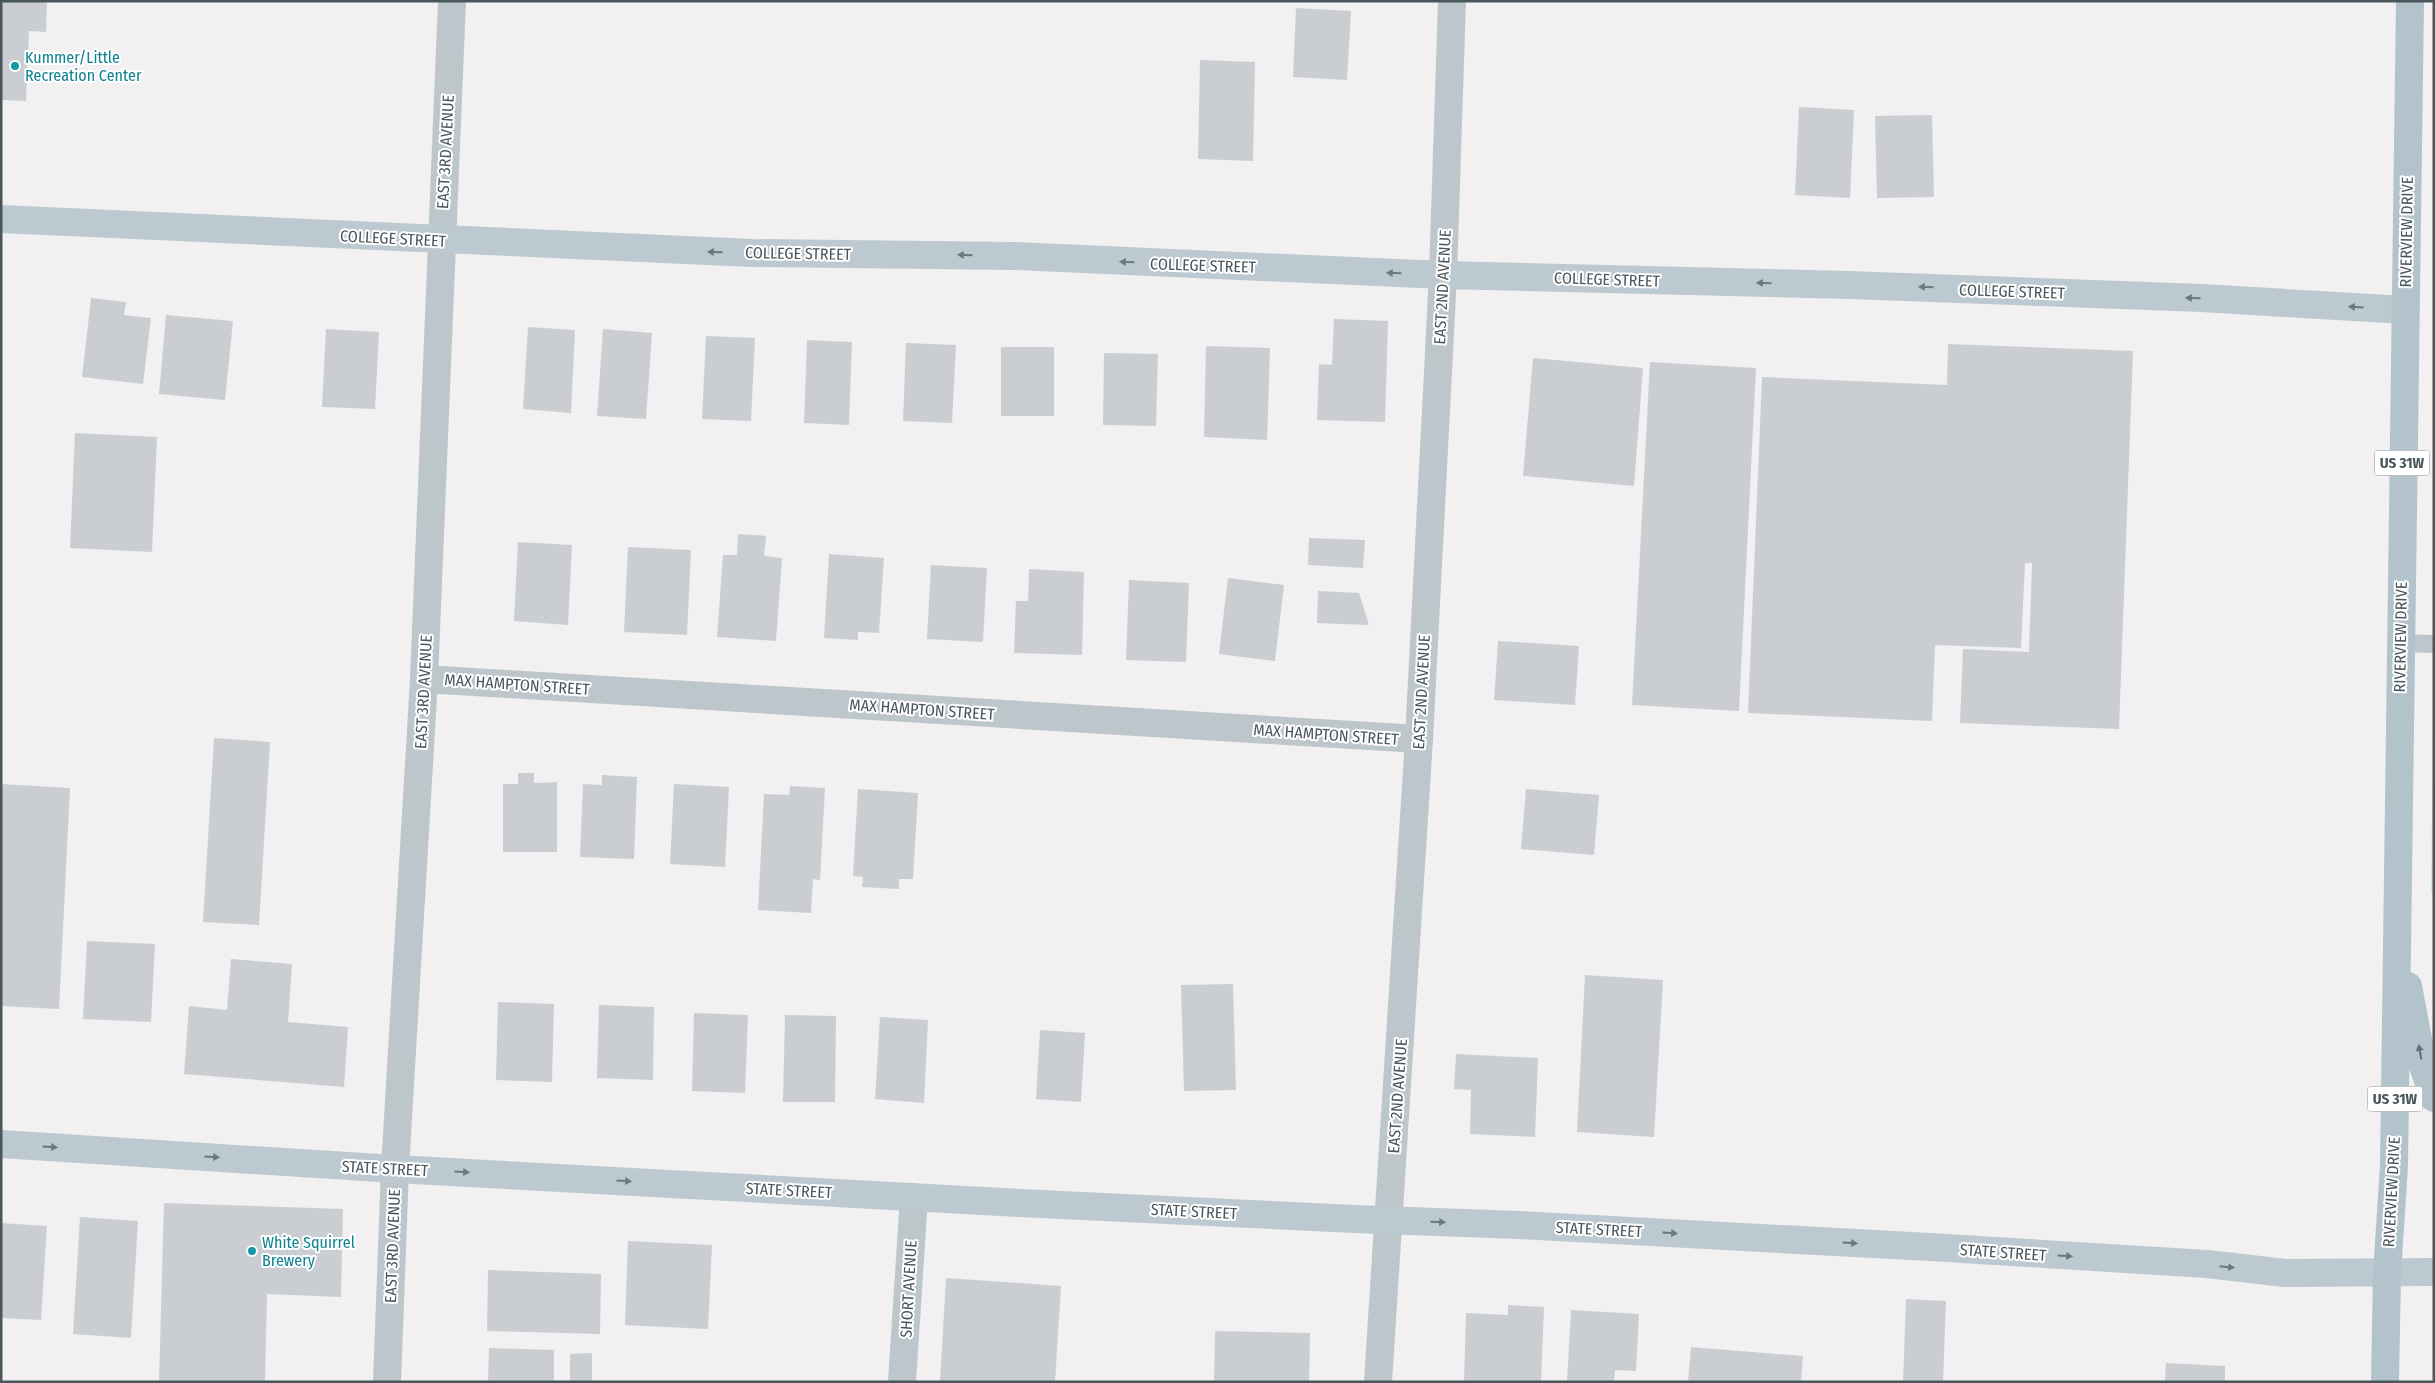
<svg xmlns="http://www.w3.org/2000/svg" width="2435" height="1383" viewBox="0 0 2435 1383" font-family="'Fira Sans Condensed',sans-serif">
<rect width="100%" height="100%" fill="#f2f0f0"/>
<path fill="#c3eccc" d="M2434,655V908L2431,890Z"/>
<path fill="#caced2" d="M1,1H47L46,32L29,31L26,101L1,100Z
M1296,8L1351,11L1347,80L1293,77Z
M1200,60L1255,62L1253,161L1198,159Z
M1799,107L1854,110L1850,198L1795,195Z
M1932,115L1934,197L1877,198L1875,116Z
M91,298L126,302L124,315L151,318L143,384L82,377Z
M166,315L233,321L225,400L159,394Z
M1334,319L1388,321L1385,422L1317,420L1319,364L1332,365Z
M528,327L575,330L571,413L523,409Z
M326,329L379,332L375,409L322,407Z
M603,329L652,333L646,419L597,416Z
M706,336L755,338L751,421L702,419Z
M807,340L852,342L849,425L804,423Z
M906,343L956,345L952,423L903,421Z
M1948,344L2133,351L2119,729L1960,723L1963,649L2029,652L2032,563H2025L2021,648L1935,645L1932,721L1748,713L1762,377L1947,385Z
M1206,346L1270,348L1267,440L1204,437Z
M1001,347H1054V416H1001Z
M1104,353L1158,354L1156,426L1103,425Z
M1533,358L1643,368L1634,486L1523,476Z
M1650,362L1756,368L1739,711L1632,705Z
M75,433L157,437L152,552L70,548Z
M738,534L766,536L764,556L782,558L776,641L717,637L723,555H737Z
M1309,538L1365,540L1363,568L1308,565Z
M518,542L572,545L568,625L514,621Z
M628,547L691,550L687,635L624,632Z
M829,554L884,558L879,633L858,632V640L824,638Z
M931,565L987,568L983,642L927,639Z
M1029,569L1084,572L1082,655L1014,653L1016,601H1028Z
M1228,578L1284,585L1275,661L1219,654Z
M1129,580L1189,583L1186,662L1126,660Z
M1318,591L1359,593L1369,625L1317,623Z
M1498,641L1579,646L1575,705L1494,700Z
M214,738L270,742L259,925L203,922Z
M518,773H534V783L557,782V852H503V784H518Z
M602,775L637,777L634,859L580,857L583,784L602,785Z
M1,784L70,788L59,1009L1,1006Z
M674,784L729,787L725,867L670,864Z
M790,786L825,788L820,880L813,879L811,913L758,910L764,794L789,795Z
M858,789L918,793L913,879H899V889L862,887L863,877L853,876Z
M1526,789L1599,795L1594,855L1521,849Z
M87,941L155,944L151,1022L83,1019Z
M231,959L292,964L288,1022L348,1027L344,1087L184,1074L189,1006L227,1010Z
M1585,975L1663,980L1654,1137L1577,1132Z
M1233,984L1236,1090L1184,1091L1181,985Z
M498,1002L554,1004L552,1082L496,1080Z
M599,1005L654,1007L653,1080L597,1078Z
M694,1013L748,1015L745,1093L692,1091Z
M785,1015L836,1016L835,1102H783Z
M880,1017L928,1020L924,1103L875,1099Z
M1040,1030L1085,1033L1081,1102L1036,1099Z
M1456,1054L1538,1058L1535,1137L1470,1134L1471,1090L1454,1089Z
M164,1203L343,1209L341,1297L267,1294L265,1382H159Z
M80,1217L138,1221L131,1338L73,1334Z
M1,1223L47,1226L41,1320L1,1318Z
M628,1241L712,1245L708,1329L625,1325Z
M488,1270L601,1274L600,1334L487,1331Z
M946,1278L1061,1286L1055,1382H940Z
M1906,1299L1946,1301L1943,1382H1903Z
M1508,1305L1544,1307L1541,1382H1464L1466,1313L1508,1315Z
M1571,1310L1639,1314L1636,1371L1615,1370L1614,1382H1567Z
M1215,1331L1310,1333L1309,1382H1214Z
M1691,1347L1803,1356L1801,1382H1688Z
M489,1348L554,1350V1382H488Z
M592,1353V1382H570V1354Z
M2166,1363L2225,1366V1382H2165Z"/>
<g fill="none" stroke-linecap="round" stroke-linejoin="round">
<path stroke="#bdc6cb" stroke-width="18" d="M2400,643L2434,644"/>
<path stroke="#bdc6cb" stroke-width="28" d="M424,679L1419,739
M387,1382L395,1169L424,679L452,1
M902,1382L914,1197
M1378,1382L1419,739L1443,275L1452,1"/>
<path stroke="#bdc9d0" stroke-width="28" d="M1,219L752,253L1014,256L1443,275L1849,285L2202,298L2404,310
M1,1144L395,1169L1020,1203L1354,1219L1519,1225L1930,1247L2207,1264L2285,1273L2434,1272"/>
<path stroke="#b2c3cc" stroke-width="28" d="M2408,986L2423,1066L2434,1098
M2385,1382L2387,1273L2394,1166L2410,1"/>
</g>
<defs><path id="oneway-solid" d="M-6-.8H1V-3.2L6.5 0L1 3.2V.8H-6Z" transform="scale(1.25)"/></defs>
<g fill="#6c787f">
<use href="#oneway-solid" transform="translate(715 252) rotate(-178)"/>
<use href="#oneway-solid" transform="translate(965 255) rotate(-179)"/>
<use href="#oneway-solid" transform="translate(1127 262) rotate(-178)"/>
<use href="#oneway-solid" transform="translate(1394 273) rotate(-178)"/>
<use href="#oneway-solid" transform="translate(1764 283) rotate(-179)"/>
<use href="#oneway-solid" transform="translate(1926 287) rotate(-178)"/>
<use href="#oneway-solid" transform="translate(2193 298) rotate(-178)"/>
<use href="#oneway-solid" transform="translate(2356 307) rotate(-177)"/>
<use href="#oneway-solid" transform="translate(50 1147) rotate(4)"/>
<use href="#oneway-solid" transform="translate(212 1157) rotate(4)"/>
<use href="#oneway-solid" transform="translate(462 1172) rotate(3)"/>
<use href="#oneway-solid" transform="translate(624 1181) rotate(3)"/>
<use href="#oneway-solid" transform="translate(1438 1222) rotate(2)"/>
<use href="#oneway-solid" transform="translate(1670 1233) rotate(3)"/>
<use href="#oneway-solid" transform="translate(1850 1243) rotate(3)"/>
<use href="#oneway-solid" transform="translate(2065 1256) rotate(4)"/>
<use href="#oneway-solid" transform="translate(2227 1267) rotate(6)"/>
</g>
<use fill="#637178" href="#oneway-solid" transform="translate(2420 1052) rotate(-100)"/>
<g fill="#0f9aa8" stroke="#fff" stroke-width="2">
<circle cx="15" cy="66" r="5"/>
<circle cx="252" cy="1251" r="5"/>
</g>
<g text-anchor="middle" stroke-width="4" stroke-linejoin="round" paint-order="stroke">
<g fill="#fff" stroke="#80898d" stroke-width="1">
<rect x="2374.5" y="450.5" width="55" height="25" rx="4"/>
<rect x="2367.5" y="1086.5" width="55" height="25" rx="4"/>
</g>
<g font-size="15" font-weight="bold" fill="#49565c">
<text x="2402" y="468">US 31W</text>
<text x="2395" y="1104">US 31W</text>
</g>
<g font-size="16" fill="#0d838f" stroke="#fff" text-anchor="start">
<text x="25" y="63">Kummer/Little<tspan x="25" dy="18">Recreation Center</tspan></text>
<text x="262" y="1248">White Squirrel<tspan x="262" dy="18">Brewery</tspan></text>
</g>
<g font-size="16" fill="#49565c" stroke="#fff">
<text transform="translate(445 152) rotate(-87)" y="6">EAST 3RD AVENUE</text>
<text transform="translate(2406 232) rotate(-89)" y="6">RIVERVIEW DRIVE</text>
<text transform="translate(393 238) rotate(3)" y="6">COLLEGE STREET</text>
<text transform="translate(798 253) rotate(1)" y="6">COLLEGE STREET</text>
<text transform="translate(1203 265) rotate(2)" y="6">COLLEGE STREET</text>
<text transform="translate(1607 279) rotate(2)" y="6">COLLEGE STREET</text>
<text transform="translate(1442 287) rotate(-87)" y="6">EAST 2ND AVENUE</text>
<text transform="translate(2012 291) rotate(2)" y="6">COLLEGE STREET</text>
<text transform="translate(2400 637) rotate(-89)" y="6">RIVERVIEW DRIVE</text>
<text transform="translate(517 684) rotate(4)" y="6">MAX HAMPTON STREET</text>
<text transform="translate(423 692) rotate(-87)" y="6">EAST 3RD AVENUE</text>
<text transform="translate(1421 692) rotate(-87)" y="6">EAST 2ND AVENUE</text>
<text transform="translate(922 709) rotate(4)" y="6">MAX HAMPTON STREET</text>
<text transform="translate(1326 734) rotate(4)" y="6">MAX HAMPTON STREET</text>
<text transform="translate(1397 1096) rotate(-86)" y="6">EAST 2ND AVENUE</text>
<text transform="translate(385 1168) rotate(3)" y="6">STATE STREET</text>
<text transform="translate(789 1190) rotate(3)" y="6">STATE STREET</text>
<text transform="translate(2391 1192) rotate(-87)" y="6">RIVERVIEW DRIVE</text>
<text transform="translate(1194 1211) rotate(3)" y="6">STATE STREET</text>
<text transform="translate(1599 1229) rotate(3)" y="6">STATE STREET</text>
<text transform="translate(392 1246) rotate(-88)" y="6">EAST 3RD AVENUE</text>
<text transform="translate(2003 1252) rotate(4)" y="6">STATE STREET</text>
<text transform="translate(908 1289) rotate(-87)" y="6">SHORT AVENUE</text>
</g>
</g>
<rect width="2435" height="1383" fill="none" stroke="#49565c" stroke-width="5"/>
</svg>
